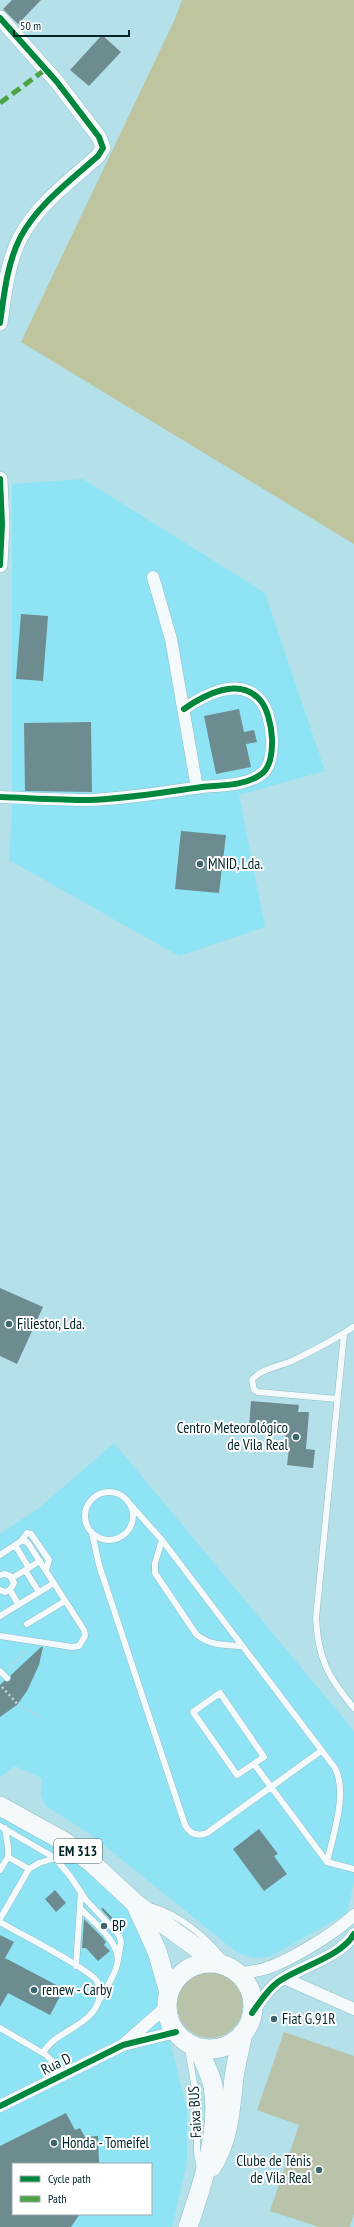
<svg xmlns="http://www.w3.org/2000/svg" width="354" height="2227" viewBox="0 0 354 2227" font-family="'PT Sans Narrow',sans-serif">
<rect width="100%" height="100%" fill="#b3e0e9"/>
<path fill="#8ee4f5" fill-rule="evenodd" d="M83,479L265,593L325,771L239,795L265,927L179,956L9,860L12,815V484Z
M114,1443L354,1731V1882L347,1913L271,1956L256,1958L239,1954L90,1834L46,1806L41,1796L42,1778L15,1766L0,1777V1534L40,1507Z
M0,1815L72,1857L108,1887L136,1917L148,1950L187,2111V2162L172,2227H0ZM13,2164H151V2214H13Z"/>
<path fill="#b8c3aa" d="M177 2005a33 33 0 1 1 66 0a33 33 0 1 1-66 0Z
M284,2032L354,2056V2214L350,2227H319L270,2211L299,2125L257,2110Z"/>
<path fill="#bec49d" d="M182,0H354V544L21,342L174,21Z"/>
<path fill="#6d8c90" d="M12,0H41L18,24L3,9Z
M102,35L121,52L89,86L70,70Z
M21,614L48,616L43,681L16,679Z
M239,709L244,732L254,730L257,742L246,744L251,767L216,774L204,716Z
M91,722L92,792L25,791L24,723Z
M181,831L226,835L219,893L175,889Z
M0,1288L43,1307L17,1364L0,1356Z
M251,1401L299,1405L298,1412H309L306,1449L315,1450L313,1468L287,1465L289,1448H285L286,1429L249,1426Z
M41,1647H43L39,1665L27,1691L17,1705L0,1717V1685L4,1681H10L11,1675Z
M259,1829L278,1854L274,1856L287,1874L264,1891L233,1849Z
M55,1890L66,1903L56,1912L45,1899Z
M103,1908L122,1928L120,1930L101,1909Z
M84,1919L102,1937L106,1942L104,1945L110,1951L98,1961L86,1948H82Z
M0,1935L14,1942L5,1958L64,1989L50,2015L8,1993L0,2007Z
M66,2113L75,2130L80,2128L85,2137L98,2136L99,2164H13V2214H80L71,2227H0V2146Z"/>
<g fill="none" stroke-linecap="round" stroke-linejoin="round">
<g stroke="#94bdc5" stroke-width="7">
<path id="service" d="M344,1334L316,1618C318,1659 328,1677 354,1708
M337,1399L258,1392L254,1390L252,1380C260,1369 281,1366 294,1360C314,1350 335,1340 353,1327
M85 1516a24 24 0 1 1 48 0a24 24 0 1 1-48 0Z
M129,1503L162,1540L335,1768C348,1793 333,1835 327,1862L354,1869
M92,1533L99,1565L185,1825C190,1834 197,1837 207,1833L271,1787L254,1764
M162,1540L155,1563V1573L196,1634C210,1646 225,1645 242,1646
M21,1541L27,1533L31,1534L49,1560L46,1570
M15,1545L29,1568
M0,1555L21,1541H25L28,1543L84,1630L85,1636L79,1646L72,1647L0,1636
M25,1570L39,1592
M0,1575L5,1574L10,1576L14,1583L10,1590L5,1592L0,1590
M12,1578L40,1561
M10,1590L18,1604
M0,1616L54,1583
M27,1624L65,1601
M0,1671L7,1678
M220,1693L264,1757L237,1775L193,1712Z
M321,1751L271,1787L327,1862
M0,1826L55,1858L70,1876L86,1900L119,1935L121,1942L118,1960
M5,1828L8,1847V1857
M29,1869L39,1863L55,1858
M0,1870L8,1857L29,1869L0,1919
M153,1907C185,1917 211,1942 231,1968
M80,1908C93,1922 123,1944 117,1965C114,1977 106,1988 101,1998
M0,1922C18,1933 88,1968 97,1981C103,1992 99,2006 90,2015C76,2030 54,2034 43,2053
M76,1966L81,1892
M0,2028L46,2055L53,2062L61,2076
M187,2043L197,2100V2152L200,2169"/>
</g>
<g stroke="#94bdc5" stroke-width="13">
<path id="minor" d="M153,577L171,639L197,788
M0,797C29,798 59,800 88,800C126,799 164,792 202,787C221,785 244,786 260,775C279,764 273,714 260,700C239,676 204,695 184,709
M240,1973C249,1972 259,1971 267,1968C291,1960 337,1932 354,1915
M284,1978L354,2009
M252,2013C260,2002 267,1990 278,1982C299,1967 341,1957 354,1934
M124,2044L167,2006
M0,2106L123,2045L176,2032"/>
</g>
<g stroke="#94bdc5" stroke-width="16">
<path id="tertiary" d="M0,18L57,82L99,137L103,148L98,156C71,180 37,205 20,238C7,264 4,295 0,323
M0,479L2,524L0,565"/>
</g>
<g stroke="#94bdc5" stroke-width="20">
<path id="primary" d="M0,1806L65,1842L92,1863L136,1904L219,1964
M136,1905L157,1951L169,1992
M167 2006a43 43 0 1 1 86 0a43 43 0 1 1-86 0Z
M212,2167C230,2138 230,2110 234,2078C236,2063 240,2048 243,2033
M188,2227C202,2185 221,2131 213,2086C210,2073 203,2059 197,2047"/>
</g>
<path stroke="#c5d2d5" stroke-width="2.5" stroke-dasharray="2 3" stroke-linecap="butt" d="M9,1667L23,1655L24,1649
M2,1687L20,1707L41,1717"/>
<use href="#service" stroke="#f4fafc" stroke-width="6"/>
<use href="#minor" stroke="#f4fafc" stroke-width="12"/>
<use href="#tertiary" stroke="#f4fafc" stroke-width="15"/>
<use href="#primary" stroke="#f4fafc" stroke-width="19"/>
<path stroke="#4ba343" stroke-width="5" stroke-dasharray="10 5" stroke-linecap="butt" d="M0,103L46,69"/>
<g stroke="#fff" stroke-width="8">
<path id="cycleway" d="M0,18L57,82L99,137L103,148L98,156C71,180 37,205 20,238C7,264 4,295 0,323
M0,479L2,524L0,565
M0,797C29,798 59,800 88,800C126,799 164,792 202,787C221,785 244,786 260,775C279,764 273,714 260,700C239,676 204,695 184,709
M252,2013C260,2002 267,1990 278,1982C299,1967 341,1957 354,1934
M0,2106L123,2045L176,2032"/>
</g>
<use href="#cycleway" stroke="#00873e" stroke-width="6"/>
</g>
<g fill="#3f666d" stroke="#fff" stroke-width="1.5">
<circle cx="200" cy="864" r="4"/>
<circle cx="9" cy="1324" r="4"/>
<circle cx="296" cy="1437" r="4"/>
<circle cx="104" cy="1926" r="4"/>
<circle cx="34" cy="1990" r="4"/>
<circle cx="274" cy="2019" r="4"/>
<circle cx="54" cy="2143" r="4"/>
<circle cx="319" cy="2170" r="4"/>
</g>
<g text-anchor="middle" stroke-width="4" stroke-linejoin="round" paint-order="stroke">
<rect fill="#fff" stroke="#4d666a" stroke-width="1" x="54" y="1839" width="48" height="24" rx="3"/>
<g font-size="14" font-weight="bold" fill="#01242a">
<text x="78" y="1856">EM 313</text>
</g>
<g font-size="15" fill="#01242a" stroke="#fff" text-anchor="start">
<text x="208" y="869">MNID, Lda.</text>
<text x="17" y="1329">Filiestor, Lda.</text>
<text x="288" y="1433" text-anchor="end">Centro Meteorológico<tspan x="288" dy="17">de Vila Real</tspan></text>
<text x="112" y="1931">BP</text>
<text x="42" y="1995">renew - Carby</text>
<text x="282" y="2024">Fiat G.91R</text>
<text x="62" y="2148">Honda - Tomeifel</text>
<text x="311" y="2166" text-anchor="end">Clube de Ténis<tspan x="311" dy="17">de Vila Real</tspan></text>
</g>
<g font-size="15" fill="#01242a" stroke="#fff">
<text transform="translate(56 2064) rotate(-26)" y="5">Rua D</text>
<text transform="translate(195 2112) rotate(-93)" y="5">Faixa BUS</text>
</g>
</g>
<rect x="12" y="2163" width="140" height="52" fill="#ffffff" stroke="#99a7aa"/>
<rect x="20" y="2176" width="20" height="6" fill="#00873e" stroke="#99a7aa"/>
<text x="48" y="2183" font-size="12" fill="#01242a">Cycle path</text>
<rect x="20" y="2196" width="20" height="6" fill="#4ba343" stroke="#99a7aa"/>
<text x="48" y="2203" font-size="12" fill="#01242a">Path</text>
<path d="M14 30v6h115v-6" fill="none" stroke="#01242a" stroke-width="2"/>
<text x="20" y="30" font-size="12" fill="#01242a" stroke="#ffffff" stroke-width="3" paint-order="stroke">50 m</text>
</svg>
